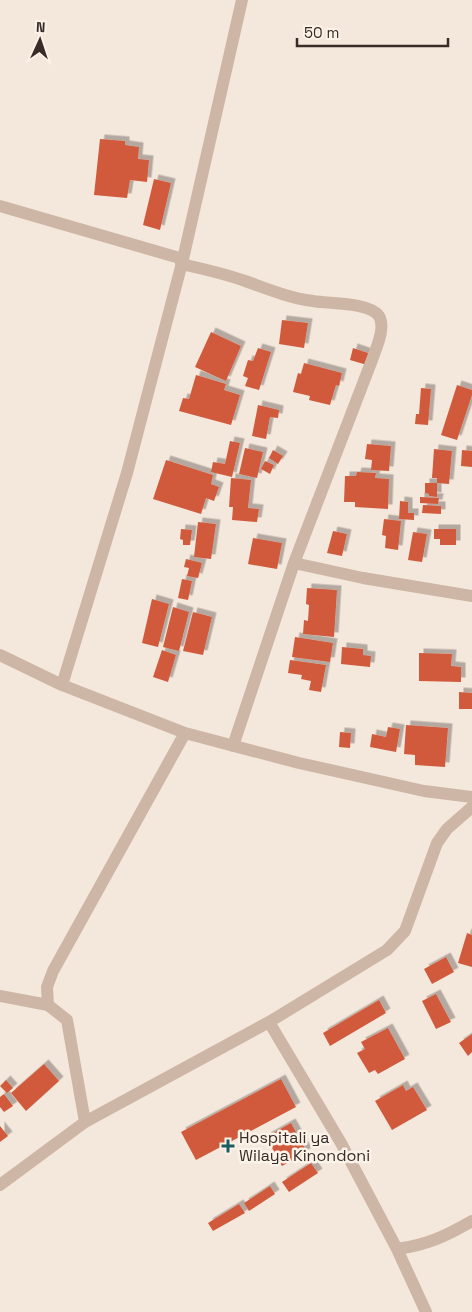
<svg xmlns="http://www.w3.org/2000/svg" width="472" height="1312" viewBox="0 0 472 1312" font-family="'Space Grotesk',sans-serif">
<defs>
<filter id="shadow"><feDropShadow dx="4.5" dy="-4.5" stdDeviation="0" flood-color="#0004"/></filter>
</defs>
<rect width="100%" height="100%" fill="#f4e7db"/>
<path fill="#d15a3d" filter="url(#shadow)" d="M100,139L125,141V145L139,147L138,159L149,160L147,182L130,180L127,198L94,195Z
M154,179L171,183L160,230L143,225Z
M282,320L308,323L304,348L279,344Z
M211,332L241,346L226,381L195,367Z
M258,348L271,352L259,390L245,386L248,378L243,376L248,360L253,361Z
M353,348L371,354L367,365L350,360Z
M304,363L342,373L339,386L336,385L330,405L309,400L310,396L293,392L298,373L301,374Z
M196,375L226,384L224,390L240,395L231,425L179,411L183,398L189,399Z
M457,385L472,390V395L457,440L441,435Z
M421,388L431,389L428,425L415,424L416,414H419Z
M258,405L279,410L278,418L270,417L266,439L252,436Z
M230,441L240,443L232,477L211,472L213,462L225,464Z
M367,444L391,446L389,471L371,470L372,460L365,459Z
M245,448L263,452L257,478L239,474Z
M434,449L452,451L449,484L437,483V478H432Z
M273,450L283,456L278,464L269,458Z
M462,450L472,451V467L461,466Z
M166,460L213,475L211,484L219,487L214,501L206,498L201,514L153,499Z
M265,461L274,465L270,474L261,469Z
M357,472L376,473L375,478L389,479L388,509L355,507V502H344L345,476H356Z
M231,478L251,480L248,508L259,509L257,522L232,520L233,507H229Z
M425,483H437V497L429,496V494L425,493Z
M420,497L439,498L438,504L420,503Z
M400,501L408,502V513H414V520L399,519Z
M423,505L441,506V514L422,513Z
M384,519L401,521L398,550L385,548L386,536L382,535Z
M198,522L216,524L211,559L194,557Z
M181,529L192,530L190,545H183V540L180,539Z
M434,529H456V545H440V539H434Z
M333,531L347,534L342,556L327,553Z
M413,532L427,534L422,562L408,560Z
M253,538L282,543L277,569L248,564Z
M186,559L202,563L198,578L187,576L189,568L184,567Z
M182,579L192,581L188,600L178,598Z
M307,588L337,590L334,637L303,634L304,620L308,621L309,605L306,604Z
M152,599L169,604L158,647L142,643Z
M173,607L189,612L179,651L163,647Z
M193,612L212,617L203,655L183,651Z
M295,637L333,643L330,662L292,657Z
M342,647L363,649V655L371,656L370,667L341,664Z
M162,650L176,655L168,682L153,677Z
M419,653L452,654L451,666L461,667V682L419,681Z
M290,660L326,665L321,692L309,690L311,681L301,679L302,675L288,673Z
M459,692L472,693V709H459Z
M406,725L448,728L445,767L415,765V755L404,754Z
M388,727L400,729L396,752L370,747L372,734L386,737Z
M340,732L351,733L350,748L339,747Z
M467,933L472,935V967L458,963Z
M446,957L454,972L432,984L424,969Z
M436,994L451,1022L436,1029L422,1001Z
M379,1000L386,1013L330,1046L323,1033Z
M388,1028L405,1059L378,1074L375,1070L369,1073L357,1053L365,1049L361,1042Z
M472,1034V1052L468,1056L459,1043Z
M44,1064L59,1081L26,1111L11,1093Z
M281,1079L296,1107L196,1160L181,1132Z
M6,1080L13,1088L7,1093L0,1086Z
M403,1085L406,1091L413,1087L427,1110L392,1130L375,1101Z
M4,1094L13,1106L4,1112L0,1107V1097Z
M291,1123L307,1152L282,1166L266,1137Z
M0,1126L8,1136L0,1142Z
M311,1163L318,1173L289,1192L282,1182Z
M270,1186L275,1194L249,1211L244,1203Z
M239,1204L245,1213L213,1231L208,1223Z"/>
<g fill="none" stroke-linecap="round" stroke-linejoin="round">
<path stroke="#ceb6a6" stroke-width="12" d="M0,206L183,259
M181,264C204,269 226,274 248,282C270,290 290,298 313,301C329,304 370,302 379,316C386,328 376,348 372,360L294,563L233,746
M294,563L363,578L472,596
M0,655L62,685L185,733L299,763L424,791L472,797
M62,685L127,473L183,259L242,0
M0,996L48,1005
M269,1022L341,1143L397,1249L426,1312
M85,1122L67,1020L48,1005L47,987L53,971L185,733
M0,1185L85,1122L269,1022L387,950L405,931L437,843L447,829L472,807
M397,1249C427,1245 446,1236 472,1221"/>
</g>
<path fill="#195d5f" stroke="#fbf2e8" stroke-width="2" d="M225.5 1138.5h5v5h5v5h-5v5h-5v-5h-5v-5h5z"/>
<g text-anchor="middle" stroke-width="5" stroke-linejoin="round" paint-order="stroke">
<g font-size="16" fill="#392c28" stroke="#fbf2e8" text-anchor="start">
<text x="239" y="1143">Hospitali ya<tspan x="239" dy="18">Wilaya Kinondoni</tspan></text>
</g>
</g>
<g transform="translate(40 40) rotate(3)" stroke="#fbf2e8" stroke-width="4" paint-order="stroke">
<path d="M0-4L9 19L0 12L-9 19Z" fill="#392c28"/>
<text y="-8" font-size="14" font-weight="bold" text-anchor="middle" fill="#392c28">N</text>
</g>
<path d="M297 38v8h151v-8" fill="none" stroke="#392c28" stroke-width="2.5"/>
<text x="304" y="38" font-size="15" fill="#392c28" stroke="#fbf2e8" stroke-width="4" paint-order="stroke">50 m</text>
</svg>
